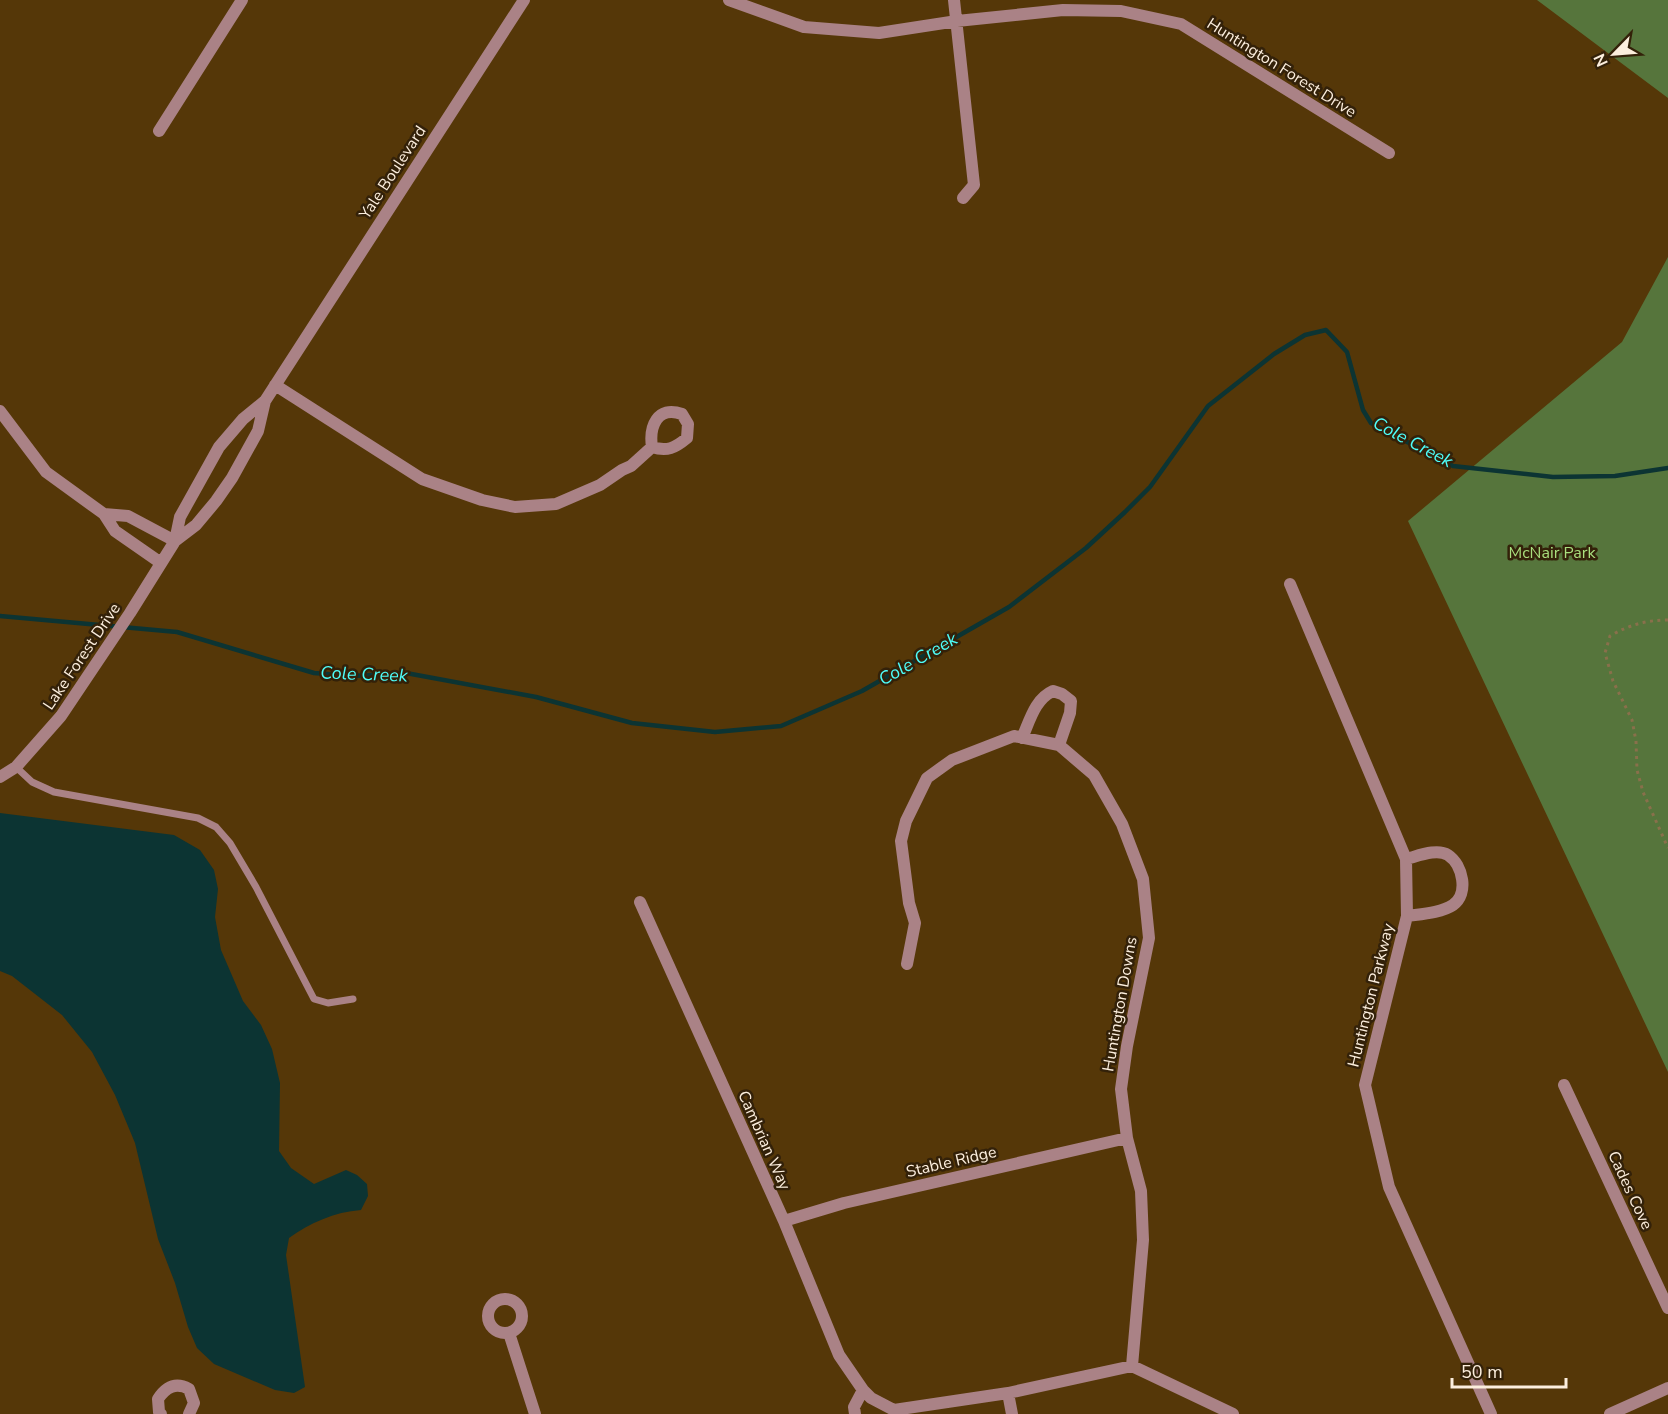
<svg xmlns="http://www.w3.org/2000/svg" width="1668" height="1414" viewBox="0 0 1668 1414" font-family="'Nunito Sans',sans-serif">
<rect width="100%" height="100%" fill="#553708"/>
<path fill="#56753c" d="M1537,0H1668V98Z
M1668,257V1072L1408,521L1622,342Z"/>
<path fill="#0c3433" d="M0,813L174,835L200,850L214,870L218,889L215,917L221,950L243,1001L261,1025L272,1049L280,1083L279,1151L291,1168L314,1184L346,1170L357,1175L367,1184L368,1196L361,1210C334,1212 310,1223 289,1238L286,1255L305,1387L294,1393L275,1390L214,1364L197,1348L188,1327L175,1283L158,1239L135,1143L115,1095L92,1052L62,1015L12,976L0,971Z"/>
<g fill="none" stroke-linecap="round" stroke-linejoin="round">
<path stroke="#0c3433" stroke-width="4.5" d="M0,616L177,632L314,673L353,676L406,673L536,697L632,723L715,732L781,726L862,691L1009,607L1086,548L1125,512L1150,487L1208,406L1274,354L1305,335L1326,330L1347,352L1363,410L1371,423L1453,466L1553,477L1615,476L1668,468"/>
<path stroke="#89704b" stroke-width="3" stroke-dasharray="3 4.5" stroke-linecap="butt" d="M1668,620C1646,620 1629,625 1610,636L1605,653L1613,681L1632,720L1636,741L1637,770L1643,792L1668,848"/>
<path stroke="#aa8286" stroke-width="7" d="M16,767L32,782L54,792L198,818L216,827L230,843L256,887L314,999L328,1003L353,999"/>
<path stroke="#aa8286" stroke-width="12" d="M729,0L804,27L879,33L957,21L1063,10L1121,11L1181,24L1389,153
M954,0L974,185L963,198
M159,131L242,0
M275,385L422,479L482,500L515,507L556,504L600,485L622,470L631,466L652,447C667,452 675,448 687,438L688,424L682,414C657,405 649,427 652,447
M0,411L46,472L104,514L115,531L161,563
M104,514L128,516L175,541
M175,541L180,517L219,447L243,419L265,401L524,0
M1290,584L1406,859L1407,916L1365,1085L1389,1187L1491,1414
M1022,738C1030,720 1035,699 1053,691L1062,694L1071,701L1070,713L1059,745
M0,777L16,767L61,716L130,613L175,541L196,525L216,501L232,478L258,431L265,401
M1406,859C1418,856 1437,848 1448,855C1463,865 1469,894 1453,905C1441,913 1421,914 1407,916
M640,902L784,1221L839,1355L863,1390L871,1398L894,1410L1008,1393L1132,1366L1233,1414
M907,964L915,923L909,903L901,841L906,821L927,778L952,760L1014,736L1059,745L1094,775L1122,824L1143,879L1149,938L1127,1046L1121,1089L1127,1138L1141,1191L1143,1240L1132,1366
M1564,1085L1668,1308
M784,1221L844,1203L1127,1138
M488 1316a17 17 0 1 1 34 0a17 17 0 1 1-34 0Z
M509,1333L535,1414
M1008,1393L1012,1414
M161,1414L159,1412L158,1399C166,1387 176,1382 189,1389L194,1403L189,1414
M855,1414L854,1407L863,1390
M1610,1414L1668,1388"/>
</g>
<g text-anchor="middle" stroke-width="5" stroke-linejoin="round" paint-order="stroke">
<g font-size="16" fill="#fceedd" stroke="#332109">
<text transform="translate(1282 67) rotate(32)" y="6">Huntington Forest Drive</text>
<text transform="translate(392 172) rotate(-57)" y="6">Yale Boulevard</text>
<text transform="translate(81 656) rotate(-56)" y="6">Lake Forest Drive</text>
<text transform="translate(1370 995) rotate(-76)" y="6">Huntington Parkway</text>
<text transform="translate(1119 1004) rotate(-80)" y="6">Huntington Downs</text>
<text transform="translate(765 1140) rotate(66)" y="6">Cambrian Way</text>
<text transform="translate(951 1161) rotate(-13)" y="6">Stable Ridge</text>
<text transform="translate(1631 1190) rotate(65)" y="6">Cades Cove</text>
</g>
<g font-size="16" fill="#a9df7e" stroke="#332109">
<text x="1552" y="558">McNair Park</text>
</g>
<g font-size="18" font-style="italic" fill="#4efdf9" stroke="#332109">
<text transform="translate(1413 442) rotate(28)" y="6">Cole Creek</text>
<text transform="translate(918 659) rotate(-30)" y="6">Cole Creek</text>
<text transform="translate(364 674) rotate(2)" y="6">Cole Creek</text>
</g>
</g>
<g transform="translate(1614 54) rotate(245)" stroke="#332109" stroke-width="4.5" paint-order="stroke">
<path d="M0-4.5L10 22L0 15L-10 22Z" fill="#fceedd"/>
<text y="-9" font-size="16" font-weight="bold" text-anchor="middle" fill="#fceedd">N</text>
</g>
<path d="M1452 1378v9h114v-9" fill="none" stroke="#fceedd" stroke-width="3"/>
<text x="1461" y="1378" font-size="18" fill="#fceedd" stroke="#332109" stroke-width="4.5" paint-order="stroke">50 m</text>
</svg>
